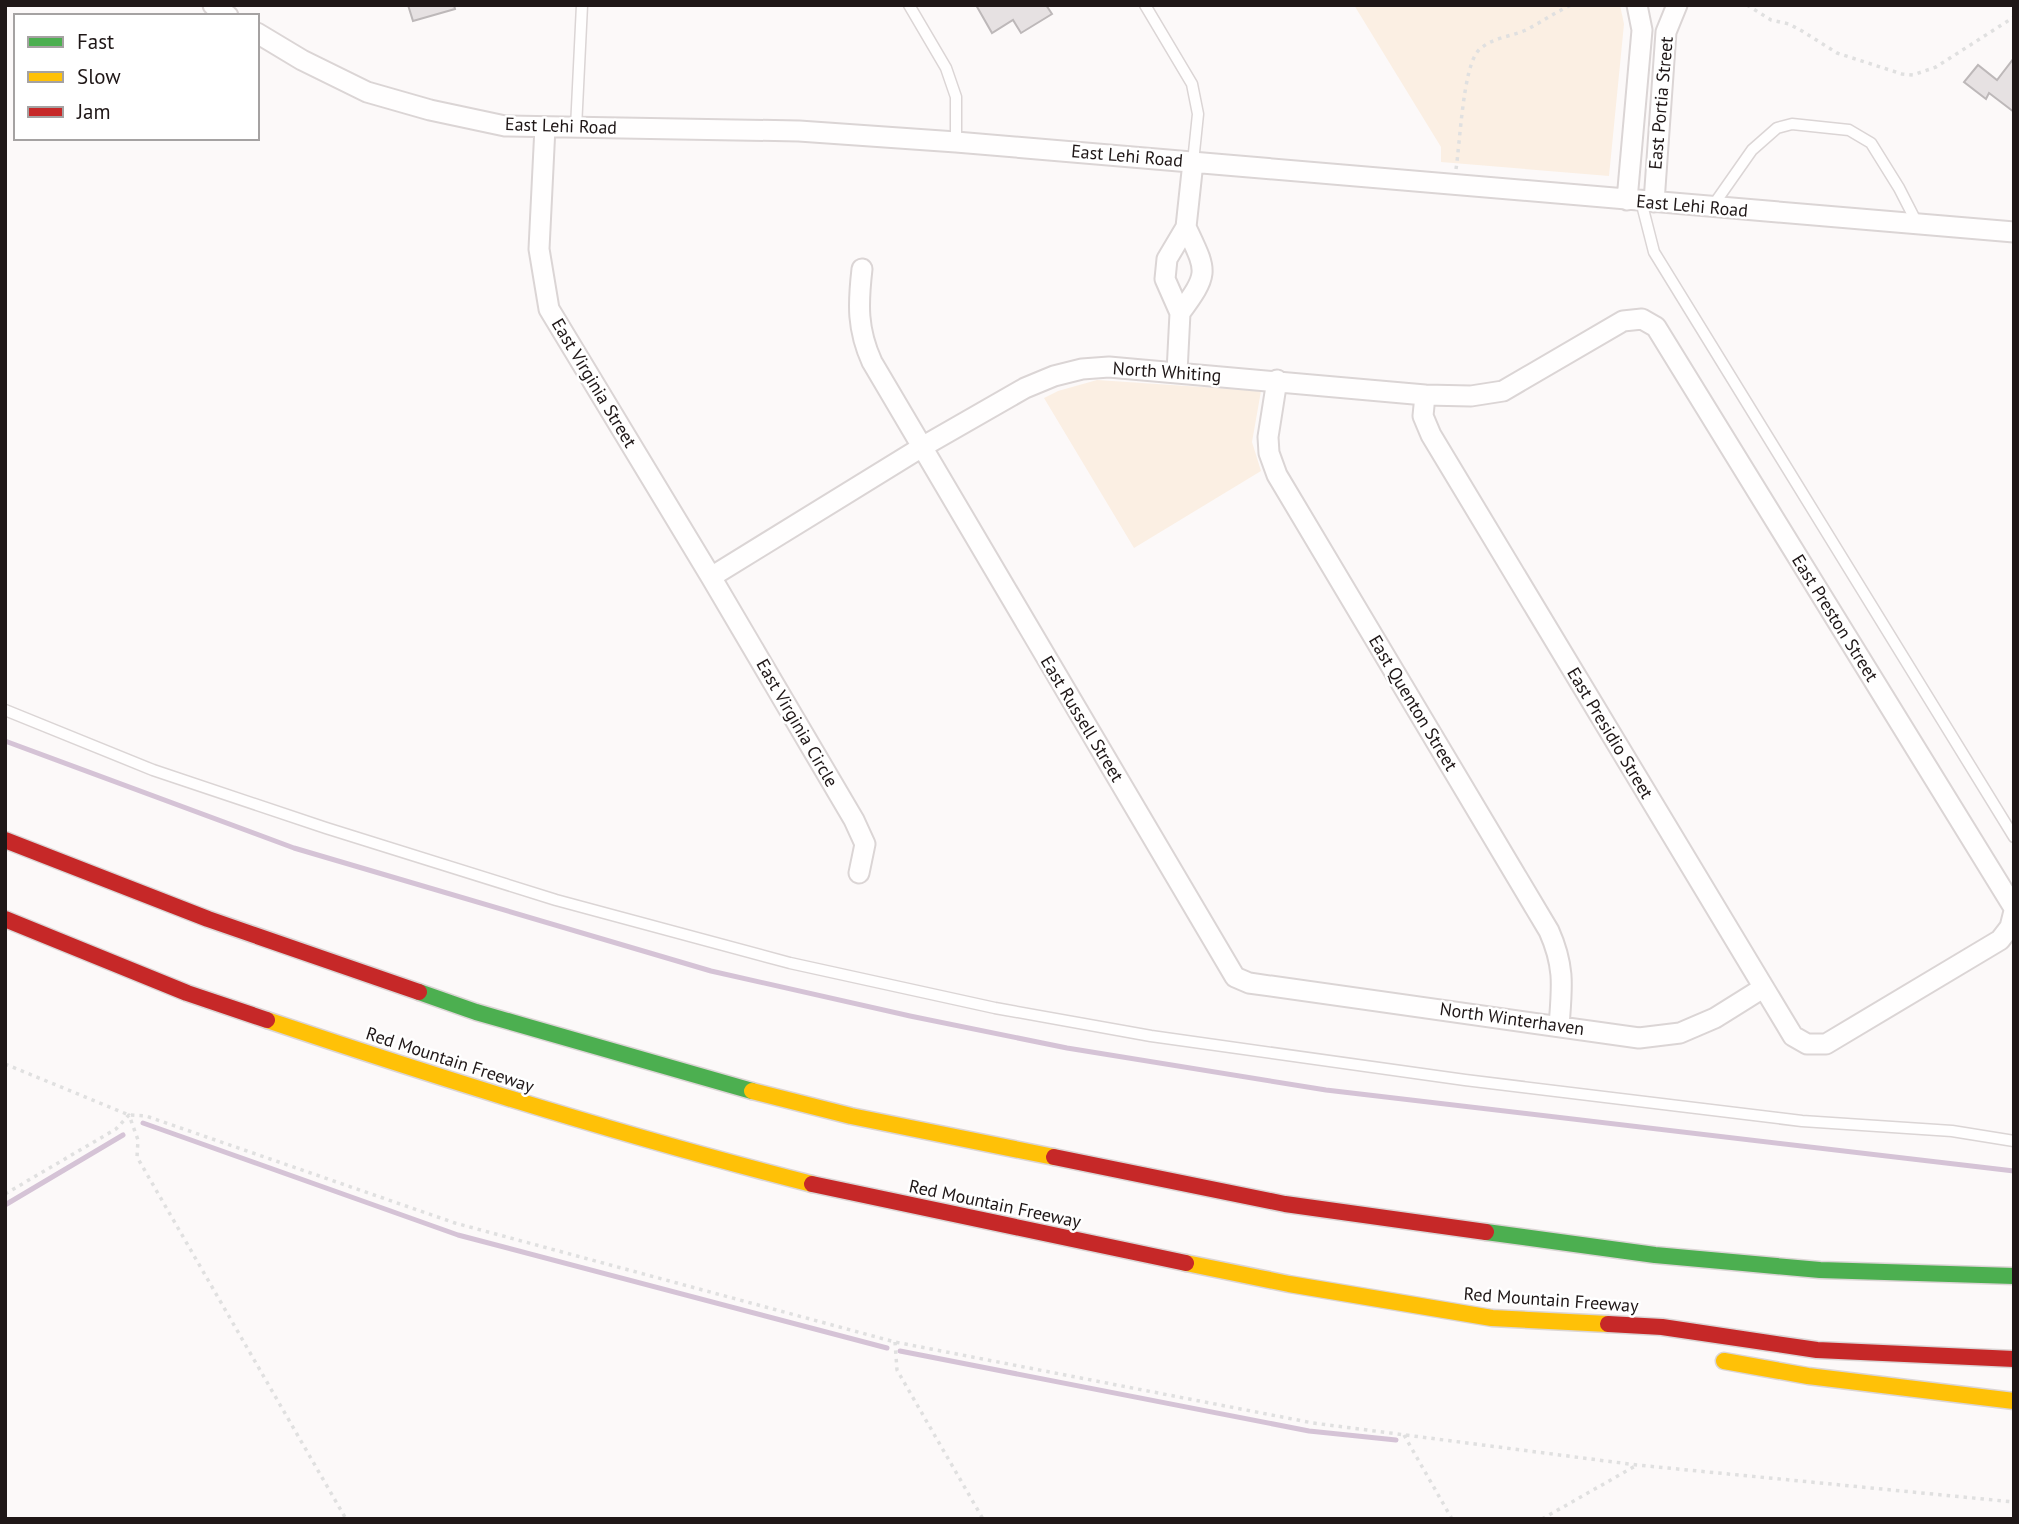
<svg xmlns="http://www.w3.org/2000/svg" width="2019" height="1524" viewBox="0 0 2019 1524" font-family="'PT Sans',sans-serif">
<rect width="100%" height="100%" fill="#fcf9f9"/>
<path fill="#fbefe3" d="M1354,5H1620L1624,24L1609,176L1441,162V147Z
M1097,380L1261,391L1252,442L1261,471L1134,548L1044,398L1058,391Z"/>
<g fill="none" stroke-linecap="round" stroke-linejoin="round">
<path stroke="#d5c3d6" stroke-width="5" d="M5,741L294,848L711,971L910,1016L1067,1048L1326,1090L2014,1171
M143,1123L458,1235L887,1348
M5,1205L123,1135
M900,1351L1309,1431L1396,1440"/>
</g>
<path fill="#e6e1e2" stroke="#bdb8b9" stroke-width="2" d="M408,5H454L455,9L413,21Z
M976,5H1046L1052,14L1021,33L1013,20L992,33Z
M2014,58V112L1989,93L1986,99L1964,82L1978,65L1997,80Z"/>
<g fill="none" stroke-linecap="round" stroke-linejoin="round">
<g stroke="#dbd5d5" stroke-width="13">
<path id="lane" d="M909,5L946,68L956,97V142
M1145,5L1192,84L1198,114L1193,162
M576,128L582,5
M1641,201L1654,252L2014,837
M1712,207L1752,150L1777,128L1792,124L1849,130L1871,143L1899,188L1918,225
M5,710L153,770L326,828L556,900L790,963L995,1008L1151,1036L1465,1080L1802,1121L1952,1131L2014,1141"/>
</g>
<g stroke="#dbd5d5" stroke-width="23">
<path id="street" d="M213,5L228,16
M257,33L302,60L367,92L430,110L505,126L799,131L956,142L2014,232
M545,127L539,249L549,309L711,577L854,820L865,844L859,873
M1627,200L1642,30L1637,5
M1654,202L1666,32L1677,5
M862,269C858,304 857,329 872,362L1235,977L1249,983L1639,1038L1680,1033L1715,1018L1763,988
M1180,313C1210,272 1207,272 1186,227
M1177,372L1180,313L1165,279L1167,259L1186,227L1193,162
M1277,380L1268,437L1269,453L1277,475L1549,931C1565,967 1562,987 1559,1026
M1425,395L1423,416L1431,435L1793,1036L1807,1044H1826L2000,940L2010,927L2014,911
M711,577L922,447L1025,388L1054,376L1082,369L1109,367L1425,395L1471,396L1503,391L1623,321L1642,319L1656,327L2014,908"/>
</g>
<g stroke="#dbd5d5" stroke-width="19">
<path id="fast" d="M419,992L476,1012L752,1091
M1486,1232L1655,1255L1820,1270L2014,1276"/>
</g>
<g stroke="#dbd5d5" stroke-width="19">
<path id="slow" d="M267,1020C448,1081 627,1137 812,1184
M752,1091L851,1116L1054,1157
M1186,1263L1289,1284L1492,1318L1608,1324
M1724,1361L1808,1376L2014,1401"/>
</g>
<g stroke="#dbd5d5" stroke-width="19">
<path id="jam" d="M5,840L208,919L419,992
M5,919L187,993L267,1020
M1054,1157L1285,1204L1486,1232
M812,1184L1186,1263
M1608,1324L1662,1327L1817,1350L2014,1359"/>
</g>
<path stroke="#e0e0e0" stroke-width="3.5" stroke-dasharray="3.5 5" stroke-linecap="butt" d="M1747,5L1771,20L1789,24L1802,31L1837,53L1902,74L1913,75L1936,67L2014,17
M1456,169C1460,143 1463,68 1478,51C1491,37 1512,37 1528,29C1543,21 1556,12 1571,5
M5,1064L129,1115L146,1116L455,1223L895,1342L1313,1423L1637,1465L2014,1502
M5,1194L116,1129L129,1115L138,1140L137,1157L346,1519
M895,1342L897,1370L983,1519
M1404,1435L1452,1519
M1542,1519L1637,1465"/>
<use href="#lane" stroke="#fffefe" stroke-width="10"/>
<use href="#street" stroke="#fffefe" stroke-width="19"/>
<use href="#fast" stroke="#4caf50" stroke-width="16"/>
<use href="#slow" stroke="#ffc107" stroke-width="16"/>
<use href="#jam" stroke="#c62828" stroke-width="16"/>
</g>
<g text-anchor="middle" stroke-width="5" stroke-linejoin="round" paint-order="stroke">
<g font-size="18" fill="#1f1717" stroke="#fff">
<text transform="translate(1661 103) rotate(-85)" y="6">East Portia Street</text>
<text transform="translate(561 126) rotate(2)" y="6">East Lehi Road</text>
<text transform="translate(1127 156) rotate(5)" y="6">East Lehi Road</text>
<text transform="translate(1692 206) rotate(5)" y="6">East Lehi Road</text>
<text transform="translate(1167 372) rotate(4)" y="6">North Whiting</text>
<text transform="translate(594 383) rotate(59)" y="6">East Virginia Street</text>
<text transform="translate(1835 618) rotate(58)" y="6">East Preston Street</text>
<text transform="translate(1413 703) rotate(59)" y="6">East Quenton Street</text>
<text transform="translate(1082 719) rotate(59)" y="6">East Russell Street</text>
<text transform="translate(797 723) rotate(60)" y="6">East Virginia Circle</text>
<text transform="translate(1610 733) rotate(59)" y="6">East Presidio Street</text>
<text transform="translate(1512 1019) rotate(8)" y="6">North Winterhaven</text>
<text transform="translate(450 1060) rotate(18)" y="6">Red Mountain Freeway</text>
<text transform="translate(995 1204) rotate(12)" y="6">Red Mountain Freeway</text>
<text transform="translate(1551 1300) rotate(4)" y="6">Red Mountain Freeway</text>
</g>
</g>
<rect width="2019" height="1524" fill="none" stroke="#1f1717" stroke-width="14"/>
<rect x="14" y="14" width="245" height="126" fill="#ffffff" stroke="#a5a2a2" stroke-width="2"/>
<rect x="28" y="37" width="35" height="10" fill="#4caf50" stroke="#a5a2a2" stroke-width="2"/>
<text x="77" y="49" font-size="21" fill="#1f1717">Fast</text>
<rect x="28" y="72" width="35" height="10" fill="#ffc107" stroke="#a5a2a2" stroke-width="2"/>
<text x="77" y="84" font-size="21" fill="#1f1717">Slow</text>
<rect x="28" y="107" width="35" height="10" fill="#c62828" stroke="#a5a2a2" stroke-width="2"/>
<text x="77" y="119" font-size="21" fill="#1f1717">Jam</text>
</svg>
